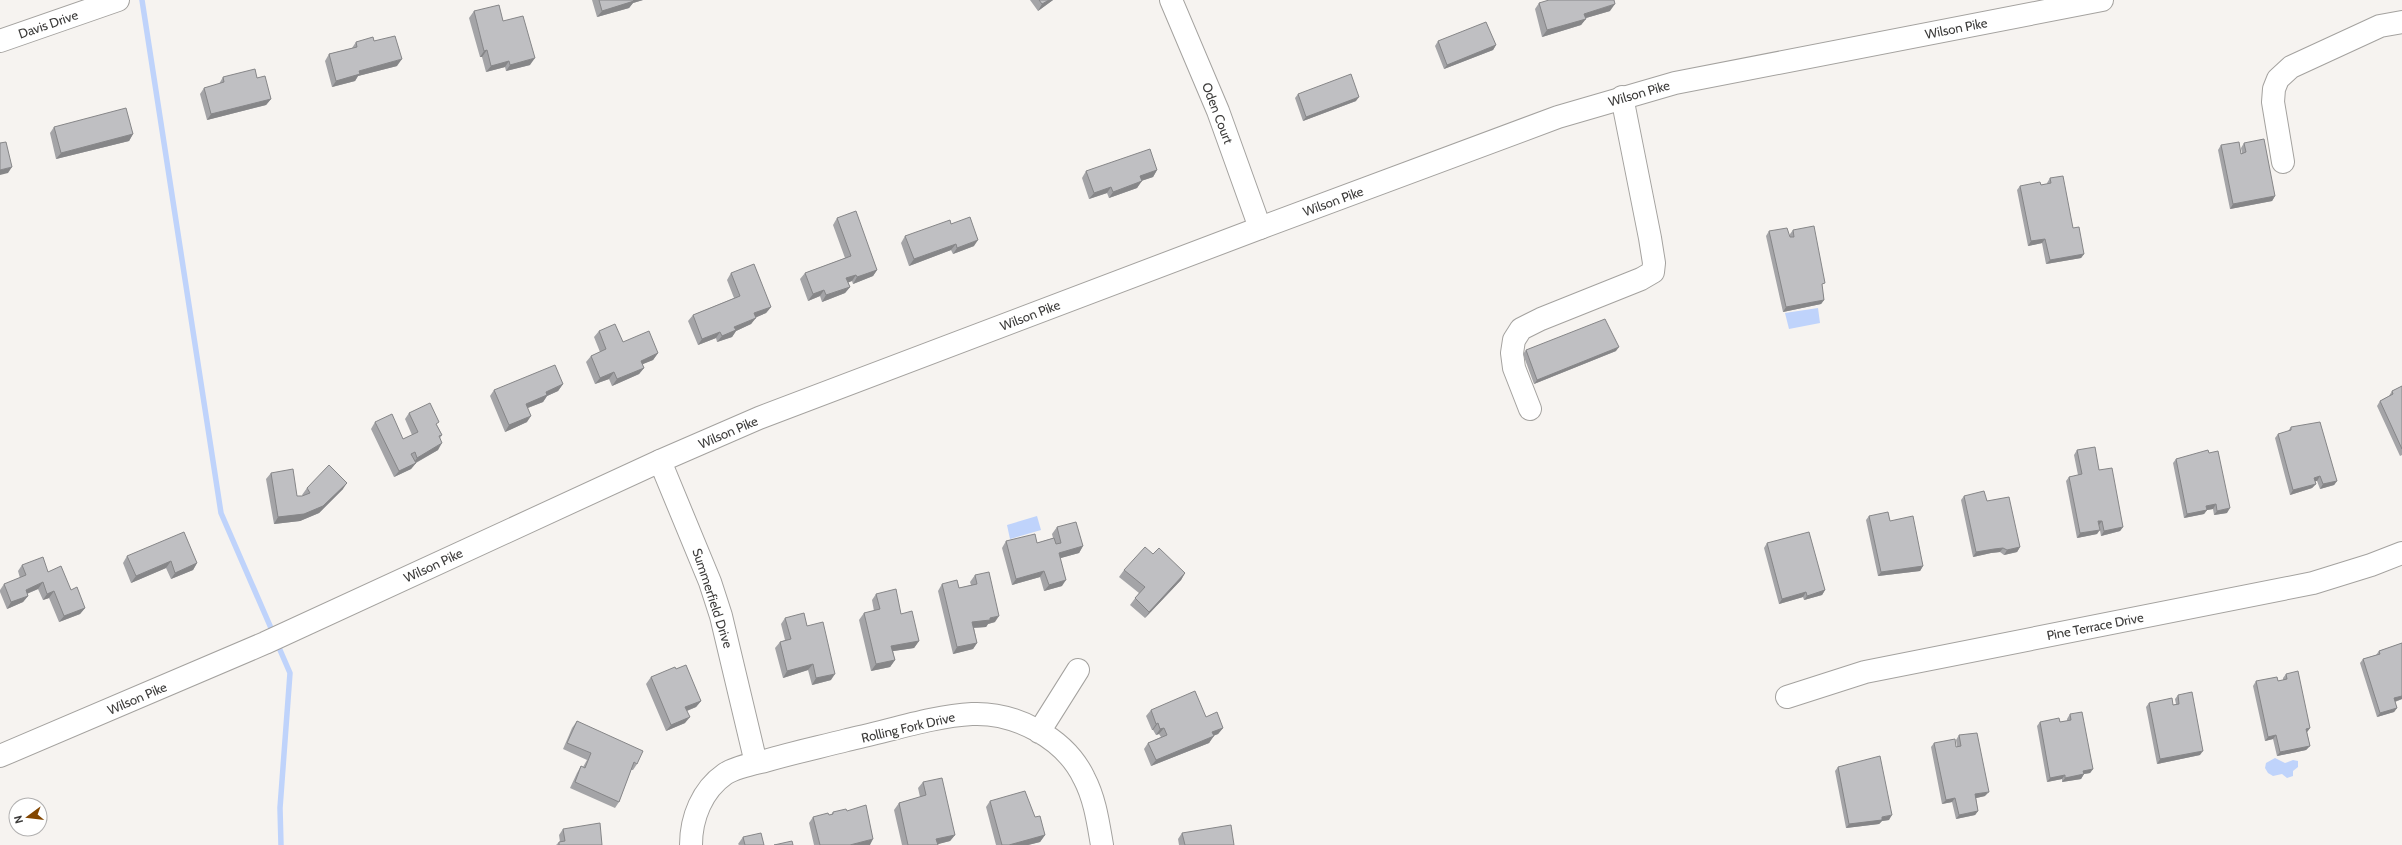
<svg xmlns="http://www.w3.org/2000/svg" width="2402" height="845" viewBox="0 0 2402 845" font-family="Cabin,sans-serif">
<rect width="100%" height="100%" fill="#f6f3f0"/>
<path fill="#bfd3fb" d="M1818,308L1820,323L1789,329L1785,313Z
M1037,516L1041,530L1010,539L1007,525Z
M2275,758L2285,763L2293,760L2298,761V767L2293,771V776L2287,778L2282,774L2273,776L2268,773L2265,768L2266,763Z"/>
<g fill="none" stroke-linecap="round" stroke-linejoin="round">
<path stroke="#bfd3fb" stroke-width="5.5" d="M142,0L221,513L274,635
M277,643L290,673L280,808L281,845"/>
<g stroke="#a4a29f" stroke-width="24">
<path id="minor" d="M1171,0L1218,111L1260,228
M0,41L118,0
M2283,162L2273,102L2274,89L2278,79L2291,67L2367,32L2380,26L2402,22
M1530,409L1514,368L1512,353L1514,340L1521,329L1541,319L1641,279L1653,272L1654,263L1650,238L1622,97
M660,461L710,582L721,616L756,763
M1787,697L1865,672L2313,583L2371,565L2402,553
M1039,732L1078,670
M691,845C691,818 702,790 725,774C736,767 752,764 765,761C792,753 820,747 847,740C886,732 933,716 972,714C1015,712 1065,738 1084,778C1095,799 1098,822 1102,845"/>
</g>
<g stroke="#a4a29f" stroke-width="24">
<path id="major" d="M0,756L265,643L660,461L759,418L1260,228L1558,117L1675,83L2102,0"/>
</g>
<use href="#minor" stroke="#fff" stroke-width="22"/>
<use href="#major" stroke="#fff" stroke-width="22"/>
</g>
<path fill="#a4a4a7" d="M592,0H643L633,3L629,8L597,17Z
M1030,0H1053L1038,11Z
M1539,3L1610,11L1586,18L1581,25L1542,37L1535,9Z
M474,11L503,21L530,65L506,71L505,67L486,72L482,57H480L469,18Z
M374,41L397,66L358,76L355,81L332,87L325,61L329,54L352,48L356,42Z
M1438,41L1496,45L1493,50L1444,69L1435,46Z
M223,77L271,99L266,105L207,120L200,94L204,88L219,84Z
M1298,94L1356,101L1303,121L1295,98Z
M54,127L133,134L129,141L56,159L50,133Z
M2244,143L2275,196L2272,201L2230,209L2218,150L2221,145L2241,154L2242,153L2241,148Z
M1157,170L1153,177L1141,181L1137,188L1109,198L1107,193L1089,199L1082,178L1086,171Z
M2050,178L2084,254L2081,258L2046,264L2042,243L2028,246L2017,190L2020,186L2041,185L2047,184V183Z
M837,218L877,270L873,276L853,284L852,281L848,282L850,287L845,293L822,302L820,296L808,301L800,279L805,273L845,258L833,225Z
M951,224L974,246L953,254L951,250L909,266L901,243L905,236Z
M1793,230L1822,287L1824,300L1821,304L1783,312L1766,236L1769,231L1790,237V234Z
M731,273L771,307L766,313L756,317L751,324L736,331L732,337L717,342L716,338L698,345L688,321L693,315L734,298L727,280Z
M599,331L623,342L658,353L653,360L642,364L644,368L639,374L612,386L609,379L595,384L586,362L591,356L600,352L594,337Z
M1526,350L1616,351L1534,384L1523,354Z
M563,384L558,391L547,396L543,402L528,408L527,422L505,432L490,396L494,390Z
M2402,386V455L2400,456L2377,406L2380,401L2389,396L2392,391Z
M409,413L437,425L442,435L440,438L438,450L416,463L411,469L394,477L371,429L375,422L403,439L412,435L405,419Z
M2291,427L2337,481L2334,485L2320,489L2317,481H2315L2316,484L2312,488L2290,495L2275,438L2278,434L2288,431Z
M2077,450L2099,470L2123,527L2120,531L2101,536L2099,525L2097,534L2077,538L2066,481L2069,477L2078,475L2074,455Z
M2209,453L2227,513L2214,515L2213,509L2207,510L2204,514L2184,518L2173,463L2176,459Z
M271,473L297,496H303L302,495L307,488L343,489L319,513L300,521L274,524L266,479Z
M1964,496L1987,501L2020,547L2017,552L2004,555L2000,552L1991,553L1973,557L1961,500Z
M1869,516L1923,566L1920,571L1878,576L1866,520Z
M1057,527L1083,546L1079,553L1060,558L1062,586L1044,591L1040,577L1012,585L1002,548L1006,541L1037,543L1053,538L1052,534Z
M1767,543L1825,590L1822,595L1804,600L1803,597L1779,604L1764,548Z
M1153,554L1185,573L1181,580L1145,618L1130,605L1139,593L1119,577L1124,570Z
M127,556L197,563L193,570L171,579L166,568L131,583L123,563Z
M22,565L48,572L71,590L85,608L80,614L59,622L49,598L43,600L38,589L27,594L28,596L23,602L7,609L0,592V590L4,584L20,578L18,571Z
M975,575L995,622L988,624L986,627L974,628L977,643L973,649L953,654L938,591L942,584L959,588L971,585L970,582Z
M876,594L901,614L919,641L914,648L893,651L895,660L890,667L871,671L859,620L864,613L874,611L872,600Z
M785,618L807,626L831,680L812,685L808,670L783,678L775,648L780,642L785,640L781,624Z
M2402,643V699L2395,702L2397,708L2394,712L2377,717L2360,663L2363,659L2376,655L2379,651Z
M676,669L701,701L696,707L687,711L685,723L666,731L646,684L651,677Z
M2286,674L2310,728L2307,732L2310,746L2306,750L2277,756L2273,739L2265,741L2253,686L2256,681H2278L2283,680V678Z
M2178,695L2200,755L2157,764L2146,707L2149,703L2173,705L2176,704L2175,699Z
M1151,710L1206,717L1223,728L1218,734L1213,736L1209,743L1151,766L1144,749L1148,743L1161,737L1159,734L1156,735L1153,730H1152L1146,716Z
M2070,714L2093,769L2090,773L2084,774L2081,779L2062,782V779L2047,782L2037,726L2040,722H2060L2067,721V719Z
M577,721L637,764L633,770H631L619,802L615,808L570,788L577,773L581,766L583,767L587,760L563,749L572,728Z
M1959,735L1985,796L1976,798L1978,811L1975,815L1956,819L1952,802L1942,804L1931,747L1934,743L1957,747L1956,740Z
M1838,767L1889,820L1882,821L1879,824L1846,828L1835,771Z
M923,782L955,835L950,841L937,844L938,845H902L894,810L899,803L920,797L918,788Z
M990,801L1035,817L1045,835L1040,842L1028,845H996L986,807Z
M847,811L870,845H814L809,823L813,817L829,815H831L833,812Z
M563,829L602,845H556L559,842H560L559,835Z
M1182,833L1234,845H1179L1178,839Z
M743,837L764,845H739L738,844Z"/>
<path fill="#868688" d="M631,0H643L633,3L629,8L597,17L602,11Z
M1049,0H1053L1038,11L1042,4Z
M1615,4L1610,11L1579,20L1584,14Z
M1586,19L1581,25L1542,37L1547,30Z
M1496,45L1493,50L1444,69L1447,65Z
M487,50L482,57H480L484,51Z
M535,58L530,65L506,71L510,65Z
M402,59L397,66L358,76L355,81L332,87L336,81L359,71Z
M509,61L505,67L486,72L491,66Z
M1359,97L1356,101L1303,121L1306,117Z
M271,99L266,105L207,120L211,114Z
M133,134L129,141L56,159L61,153Z
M12,167L8,173L0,175V170Z
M1157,170L1153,177L1135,183L1140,176Z
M1142,181L1137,188L1109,198L1113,192Z
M1111,187L1107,193L1089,199L1094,193Z
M2275,196L2272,201L2230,209L2233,204Z
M2045,239L2042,243L2028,246L2031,241Z
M978,240L974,246L953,254L957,248Z
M956,244L951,250L909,266L914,259Z
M2084,254L2081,258L2046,264L2050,260Z
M877,270L873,276L853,284L857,277Z
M856,275L852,281L842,285L846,278Z
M850,287L845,293L822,302L826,295Z
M824,290L820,296L808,301L813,294Z
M1824,300L1821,304L1783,312L1786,307Z
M771,307L766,313L750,320L754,313Z
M756,318L751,324L736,331L732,337L717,342L722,336L734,327Z
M720,332L716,338L698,345L702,339Z
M1619,347L1616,351L1534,384L1537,380Z
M658,353L653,360L636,367L641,361Z
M644,368L639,374L612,386L617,379Z
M614,372L609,379L595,384L600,378Z
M563,384L558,391L547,396L543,402L522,410L526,404L546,392Z
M531,416L527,422L505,432L509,425Z
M442,443L438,450L415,463H416L411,469L394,477L399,471L413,464L417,458Z
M2320,476L2317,481L2311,482L2314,478Z
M2337,481L2334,485L2320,489L2323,484Z
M347,483L343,489L319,513L300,521L274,524L278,517Z
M2316,484L2312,488L2290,495L2293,490Z
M2216,504L2213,509L2207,510L2204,514L2184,518L2187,514L2206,506Z
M2230,508L2227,513L2214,515L2217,511Z
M2098,521H2102L2099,525Z
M2123,527L2120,531L2101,536L2104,531Z
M2100,530L2097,534L2077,538L2080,533Z
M1083,546L1079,553L1054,560L1059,553Z
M2020,547L2017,552L2004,555L2007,550Z
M2003,548L2000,552L1991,553L1973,557L1976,552L1994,549Z
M171,561L166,568L131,583L136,576Z
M197,563L193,570L171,579L175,573Z
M1923,566L1920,571L1878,576L1881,572Z
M1044,571L1040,577L1012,585L1016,579Z
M1185,573L1181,580L1145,618L1149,612Z
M1066,580L1062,586L1044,591L1049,585Z
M43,582L38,589L21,596L26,590Z
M1825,590L1822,595L1804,600L1807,596Z
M54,591L49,598L43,600L47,594Z
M1806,592L1803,597L1779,604L1782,599Z
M28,596L23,602L7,609L11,602Z
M85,608L80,614L59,622L64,616Z
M999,616L995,622L988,624L986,627L968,628L972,622Z
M919,641L914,648L887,652L891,646Z
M977,643L973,649L953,654L957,647Z
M895,660L890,667L871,671L876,664Z
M813,664L808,670L783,678L787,671Z
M835,674L831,680L812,685L816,678Z
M2402,696V699L2391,703L2394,698Z
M701,701L696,707L681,713L685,707Z
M2397,708L2394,712L2377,717L2380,713Z
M690,717L685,723L666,731L671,725Z
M1158,723L1153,730H1152L1156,724Z
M1164,728L1159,734L1156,735L1160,729Z
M1223,728L1218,734L1207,738L1212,732Z
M2310,728L2307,732L2303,733L2306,729Z
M2276,735L2273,739L2265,741L2268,737Z
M1214,736L1209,743L1151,766L1156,760Z
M2310,746L2306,750L2277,756L2280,752Z
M2203,751L2200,755L2157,764L2160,759Z
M2093,769L2090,773L2084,774L2081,779L2062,782L2065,778L2083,771Z
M2065,775L2062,779L2047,782L2050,778Z
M1989,792L1985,796L1972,799L1975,794Z
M1955,798L1952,802L1942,804L1946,800Z
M1978,811L1975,815L1956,819L1959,815Z
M1892,815L1889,820L1882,821L1879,824L1846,828L1849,824Z
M955,835L950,841L935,845L936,839Z
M1045,835L1040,842L1028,845H1009Z
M873,839L870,845H850Z"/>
<path fill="#bfbfc2" stroke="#868688" d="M599,0H633L634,1L602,11Z
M1039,0H1049L1042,4Z
M1549,0H1614L1615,4L1584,14L1586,19L1547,30L1539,3Z
M499,5L503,21L523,16L535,58L510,65L509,61L491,66L487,50L484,51L474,11Z
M1486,22L1496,45L1447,65L1438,41Z
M395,36L402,59L359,71L360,74L336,81L329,54L357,47L356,42L373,37L374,41Z
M255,69L257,78L265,76L271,99L211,114L204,88L224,82L223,77Z
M1351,74L1359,97L1306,117L1298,94Z
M126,108L133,134L61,153L54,127Z
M2264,139L2275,196L2233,204L2221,145L2239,142L2241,154L2246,152L2244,143Z
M6,142L12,167L0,170V143Z
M1150,149L1157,170L1140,176L1142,181L1113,192L1111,187L1094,193L1086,171Z
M2063,176L2073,228L2079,227L2084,254L2050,260L2045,239L2031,241L2020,186L2040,182L2041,185L2051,183L2050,178Z
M856,211L877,270L857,277L856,275L846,278L850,287L826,295L824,290L813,294L805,273L851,256L837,218Z
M970,217L978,240L957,248L956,244L914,259L905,236L950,220L951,224Z
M1814,226L1825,283L1822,284L1824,300L1786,307L1769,231L1787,228L1790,237H1794L1793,230Z
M754,264L771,307L754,313L756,318L734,327L736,330L722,336L720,332L702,339L693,315L740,296L731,273Z
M1605,319L1619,347L1537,380L1526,350Z
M615,324L623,342L649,331L658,353L641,361L644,368L617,379L614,372L600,378L591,356L606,349L599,331Z
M555,365L563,384L546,392L547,395L526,404L531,416L509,425L494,390Z
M2402,386V449L2380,401L2393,394L2392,391Z
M430,403L439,422L436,424L442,435L439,436L442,443L417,458L415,452L411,454L416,463L399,471L375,422L392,414L403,439L418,432L409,413Z
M2320,422L2337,481L2323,484L2320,476L2314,478L2316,484L2293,490L2278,434L2291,430V427Z
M2095,447L2099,470L2112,468L2123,527L2104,531L2102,521H2098L2100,530L2080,533L2069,477L2082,474L2077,450Z
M2208,450L2209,453L2218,451L2230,508L2217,511L2216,504L2206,506L2207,510L2187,514L2176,459Z
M329,465L347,483L323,506L304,514L278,517L271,473L293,469L297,496H302L310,493L307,488Z
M1984,491L1987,501L2009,497L2020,547L2007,550L2003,548L1994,549L1976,552L1964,496Z
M1888,512L1890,521L1913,516L1923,566L1881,572L1869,516Z
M1076,522L1083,546L1059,553L1066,580L1049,585L1044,571L1016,579L1006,541L1035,534L1037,543L1054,538L1056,544L1061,543L1057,527Z
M184,532L197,563L175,573L171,561L136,576L127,556Z
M1809,532L1825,590L1807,596L1806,592L1782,599L1767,543Z
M1145,547L1153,554L1159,548L1185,573L1149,612L1135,598L1145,587L1124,570Z
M43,557L48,572L61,566L71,590L77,587L85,608L64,616L54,591L47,594L43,582L26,590L28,596L11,602L4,584L26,575L22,565Z
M989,572L999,616L990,618V620L972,622L977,643L957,647L942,584L957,580L959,588L977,584L975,575Z
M896,589L901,614L912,611L919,641L891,646L895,660L876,664L864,613L880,609L876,594Z
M804,613L807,626L823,622L835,674L816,678L813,664L787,671L780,642L791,639L785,618Z
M2402,643V696L2394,698L2397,708L2380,713L2363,659L2380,654L2379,651Z
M686,665L701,701L685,707L690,717L671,725L651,677L675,667L676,669Z
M2298,671L2310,728L2306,729L2310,746L2280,752L2276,735L2268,737L2256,681L2277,677L2278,681L2287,679L2286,674Z
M1195,691L1206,717L1217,712L1223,728L1212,732L1214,736L1156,760L1148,743L1167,735L1164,728L1160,729L1158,723L1156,724L1151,710Z
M2192,692L2203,751L2160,759L2149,703L2172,698L2173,705L2179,704L2178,695Z
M2082,712L2093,769L2083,771L2084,774L2065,778V775L2050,778L2040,722L2059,718L2060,722L2071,720L2070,714Z
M577,721L643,751L637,764L634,762L619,802L575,782L581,766L585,768L591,753L567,743Z
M1977,733L1989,792L1975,794L1978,811L1959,815L1955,798L1946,800L1934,743L1955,739L1956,747L1961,746L1959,735Z
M1880,756L1892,815L1882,817V820L1849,824L1838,767Z
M942,778L955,835L936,839L938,845H908L899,803L926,795L923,782Z
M1025,791L1035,817L1040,816L1045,835L1009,845H1002L990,801Z
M866,805L873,839L850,845H820L813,817L828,813L829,815L833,814V812L846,809L847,811Z
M600,823L602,845H559V842L565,841L563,829Z
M1231,825L1234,845H1185L1182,833Z
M761,833L764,845H745L743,837Z
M792,841L793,845H774Z"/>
<g text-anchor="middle" stroke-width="3.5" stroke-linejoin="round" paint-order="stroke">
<g font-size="13" fill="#3b3a39" stroke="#fff">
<text transform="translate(48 24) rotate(-19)" y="5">Davis Drive</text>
<text transform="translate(1956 28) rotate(-11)" y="5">Wilson Pike</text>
<text transform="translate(1639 93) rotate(-16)" y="5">Wilson Pike</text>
<text transform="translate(1218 113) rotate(69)" y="5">Oden Court</text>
<text transform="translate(1333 201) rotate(-20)" y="5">Wilson Pike</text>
<text transform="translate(1030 315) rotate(-21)" y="5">Wilson Pike</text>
<text transform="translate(728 432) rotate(-23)" y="5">Wilson Pike</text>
<text transform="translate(433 565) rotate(-25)" y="5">Wilson Pike</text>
<text transform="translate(713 598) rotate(72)" y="5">Summerfield Drive</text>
<text transform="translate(2095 626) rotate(-11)" y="5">Pine Terrace Drive</text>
<text transform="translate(137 698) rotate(-23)" y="5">Wilson Pike</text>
<text transform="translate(908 727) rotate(-13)" y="5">Rolling Fork Drive</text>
</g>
</g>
<g transform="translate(28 817) rotate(255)"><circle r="19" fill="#ffffff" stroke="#b1b0b0"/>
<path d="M0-3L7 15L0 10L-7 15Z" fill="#834701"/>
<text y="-6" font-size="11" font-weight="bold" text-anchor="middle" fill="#3b3a39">N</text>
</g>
</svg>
